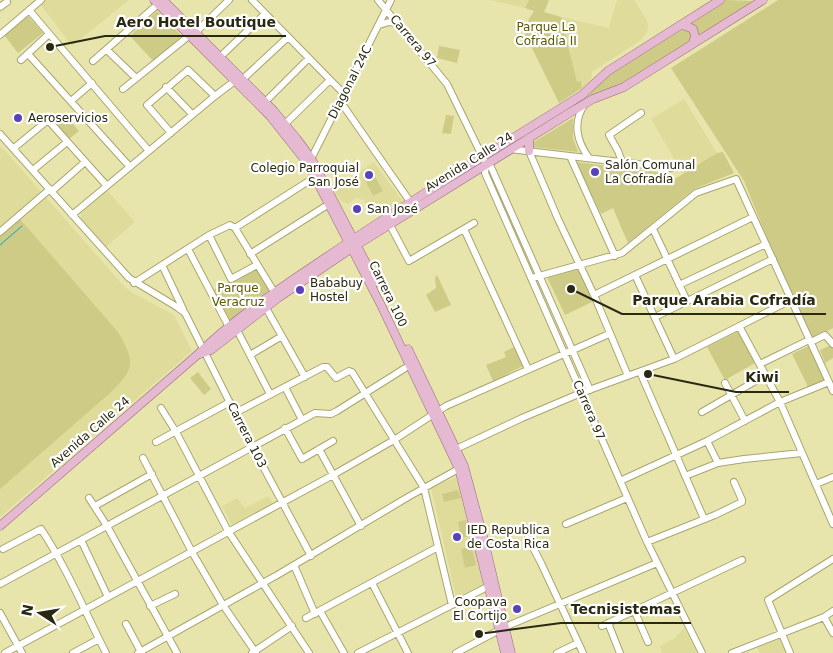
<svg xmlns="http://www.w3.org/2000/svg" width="833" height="653" viewBox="0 0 833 653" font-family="'DejaVu Sans',sans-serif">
<rect width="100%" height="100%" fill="#e7e5ac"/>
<path fill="#dfdc9b" d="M45,0H129L72,46L40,4Z
M490,0H529L525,8Z
M617,0H634L647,20L648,26L647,32L641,40L592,72V77L589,83L582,88L581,81L577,83L561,17L609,28Z
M684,99L717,153L683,174L651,119Z
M0,147L9,155L121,283L131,292L174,315L192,351L0,517Z
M374,162L403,202L385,213L368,208L364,200L356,198L348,204L341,201L333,189Z
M107,190L135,222L106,247L81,218V213Z
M456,477L483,585L456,597L431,488Z
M268,496L273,503L232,525L222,506L237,498L245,508Z
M684,628L697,653H662L660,646L675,638Z
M781,638L787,653H760L757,647Z"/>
<path fill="#cecb86" d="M529,0H549L544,12L561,17L577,82L581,81L582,88L559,103L525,34L529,19L534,11L525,8Z
M725,0L756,1L698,37L696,28L688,23Z
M778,0H833V328L812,339L774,255L744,181L671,68Z
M157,11L182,36L154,62L130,36Z
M28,16L43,33L18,53L4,35Z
M683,28L691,31V40L619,87L581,103L579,100L603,78Z
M439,46L460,50L457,63L437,58Z
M446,115L454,116L451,134L442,133Z
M66,116L79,131L69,139L57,124Z
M573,118V138L578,152L532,147V143Z
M723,152L734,173L694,189L628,243L613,208L601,214L576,162L657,172L665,185L717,153Z
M375,177L383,191L373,196L366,182Z
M19,218L118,332C136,363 135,369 109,394L0,489V234Z
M579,267L594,301L565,315L547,277Z
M256,268L271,288L230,321L213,290Z
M437,275L451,305L435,312L426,295L436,288L435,278Z
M739,331L755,363L725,380L707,347Z
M831,345L833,348V358L825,363L820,350Z
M809,346L825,380L808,387L792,354Z
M514,347L523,366L493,381L486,365L506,357L504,352Z
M198,372L211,389L204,395L190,378Z
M458,490L461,498L444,502L442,494Z
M466,520L470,536L461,538L458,522Z
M472,547L476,565L465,568L461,549Z"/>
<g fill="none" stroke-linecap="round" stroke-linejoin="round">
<path stroke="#00a6d3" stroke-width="1" d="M0,245L22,226"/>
<g stroke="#a8a56e" stroke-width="8">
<path id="minor" d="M252,0L344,94
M378,0L447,84L486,164L491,167L590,390
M0,7L7,2
M29,10L149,151
M379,25L389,22L398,23
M195,33L229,0
M0,35L41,0
M107,50L136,78
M28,54L130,167
M220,57L265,14
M21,60L49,34
M93,61L158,4
M166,87L192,114
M123,89L190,35
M71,101L92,83
M340,101L411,203
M265,102L309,58
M585,104C572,122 577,142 589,158
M285,124L330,80
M171,133L147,105L188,70L215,96
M0,134L129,278L177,307L185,313L243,429L311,556
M14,148L48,120L107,186
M510,149L671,168
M529,151L558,219L594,295L628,376
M570,156L615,256
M310,161L391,0
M622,162L618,151L609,135L641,113
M486,164L485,173L647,542L702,653
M33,170L67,142
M52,191L85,162
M72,215L215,96L232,83L244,78L288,37
M390,225L409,261L474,223
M235,228L315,177
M464,229L528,369
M653,229L687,301
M0,232L50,189
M209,235L231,279L257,265
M188,249L229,327
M250,254L329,204
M162,265L183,309
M635,275L674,359
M532,278L622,253L696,193L736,179L833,391
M134,283L209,235L230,225L235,228L276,295
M679,285L766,244
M594,295L753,217
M266,308L305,377
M655,317L773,259
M739,326L780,402L833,524
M237,330L270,394
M811,342L825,335L833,344
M250,355L282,336
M760,364L809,340
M640,372L704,519
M725,383L745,421
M285,387L302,420
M161,408L176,432L228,531L309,653
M702,412L766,375
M235,413L323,367H327L336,378L349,371L352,372L424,488L452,605
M285,428L302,459L333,441
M707,441L718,463
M156,442L230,402
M319,449L361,526
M456,449L522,418L581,393L674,359L791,300
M143,458L192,552L223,605L256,653
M685,476L718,463L744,459L802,453
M620,481L707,441L780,402L829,382
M816,484L833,477
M89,498L107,526L177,653
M95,506L152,474
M566,524L627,498
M528,538L541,563L583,653
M81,540L108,597
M647,542L715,515L742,502V500L734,482
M3,549L41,529C67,568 85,612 106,653
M294,565L315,614
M372,583L408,653
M0,584L315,413L331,414L337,411L410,365
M150,606L175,594
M634,610L648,642
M320,611L344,653
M0,613L22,653
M824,617L833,633
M306,618L438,547
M608,623L620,653
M126,624L141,652
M602,626L742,560
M5,653L333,475L394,440L446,406L609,334
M73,653L99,639
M138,653L279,574L408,497L462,467
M252,653L292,626
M358,653L487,587
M456,653L505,627L657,563
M557,653L578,643
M732,653L824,617L833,611
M790,653L768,600L833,559"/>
</g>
<g stroke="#98687a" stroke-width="9">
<path id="major" d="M154,0L270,116L308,164L382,307L459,469L505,653
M163,0L274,111L297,139L311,158L376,282
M680,25L686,26L693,29L695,36L693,43
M529,151V138
M408,349L464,466L484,540L511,653
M200,354L211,350L278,298L352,248L571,112L593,99L624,87L763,0
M0,526L196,356C234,318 281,288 325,258C409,201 496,149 582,95L608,71L720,0"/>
</g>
<use href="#minor" stroke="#fff" stroke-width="6"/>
<use href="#major" stroke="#e5b9d1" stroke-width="8"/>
</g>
<g fill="#5841b9" stroke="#fff" stroke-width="2">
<circle cx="18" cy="118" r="5"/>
<circle cx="595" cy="172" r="5"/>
<circle cx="369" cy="175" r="5"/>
<circle cx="357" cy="209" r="5"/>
<circle cx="300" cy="290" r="5"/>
<circle cx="457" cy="537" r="5"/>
<circle cx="517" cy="609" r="5"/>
</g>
<g text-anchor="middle" stroke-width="4.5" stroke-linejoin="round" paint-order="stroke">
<g font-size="12" fill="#5d5801" stroke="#fff">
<text x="546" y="31">Parque La<tspan x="546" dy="14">Cofradía II</tspan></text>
<text x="238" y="292">Parque<tspan x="238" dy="14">Veracruz</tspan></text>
</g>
<g font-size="12" fill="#292811" stroke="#fff">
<text transform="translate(413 41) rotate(50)" y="4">Carrera 97</text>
<text transform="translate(350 82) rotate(-63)" y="4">Diagonal 24C</text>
<text transform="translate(469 162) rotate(-32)" y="4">Avenida Calle 24</text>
<text transform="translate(388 294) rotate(64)" y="4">Carrera 100</text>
<text transform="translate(589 410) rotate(67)" y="4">Carrera 97</text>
<text transform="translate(90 432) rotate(-41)" y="4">Avenida Calle 24</text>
<text transform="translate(247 435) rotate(63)" y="4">Carrera 103</text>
</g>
<g font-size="12" fill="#292811" stroke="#fff" text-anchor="start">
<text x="28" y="122">Aeroservicios</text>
<text x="605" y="169">Salón Comunal<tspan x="605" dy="14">La Cofradía</tspan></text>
<text x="359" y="172" text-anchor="end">Colegio Parroquial<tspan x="359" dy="14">San José</tspan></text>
<text x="367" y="213">San José</text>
<text x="310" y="287">Bababuy<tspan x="310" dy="14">Hostel</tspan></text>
<text x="467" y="534">IED Republica<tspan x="467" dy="14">de Costa Rica</tspan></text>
<text x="507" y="606" text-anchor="end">Coopava<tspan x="507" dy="14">El Cortijo</tspan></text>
</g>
</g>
<path fill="none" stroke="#292811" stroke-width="2" d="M50 47L105 36H286M571 289L622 314H826M648 374L736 392H789M479 634L561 623H691"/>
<g fill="#292811" stroke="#fff" stroke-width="2">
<circle cx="50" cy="47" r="5"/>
<circle cx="571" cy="289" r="5"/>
<circle cx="648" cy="374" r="5"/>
<circle cx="479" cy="634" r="5"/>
</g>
<g font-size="14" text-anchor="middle" font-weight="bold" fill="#292811" stroke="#fff" stroke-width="4.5" stroke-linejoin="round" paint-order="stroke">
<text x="196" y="27">Aero Hotel Boutique</text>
<text x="724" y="305">Parque Arabia Cofradía</text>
<text x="762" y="382">Kiwi</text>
<text x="626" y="614">Tecnisistemas</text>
</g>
<g transform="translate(40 613) rotate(282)" stroke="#ffffff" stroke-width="4" paint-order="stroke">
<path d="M0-4L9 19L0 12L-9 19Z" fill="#292811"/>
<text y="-8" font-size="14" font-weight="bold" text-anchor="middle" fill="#292811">N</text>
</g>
</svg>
